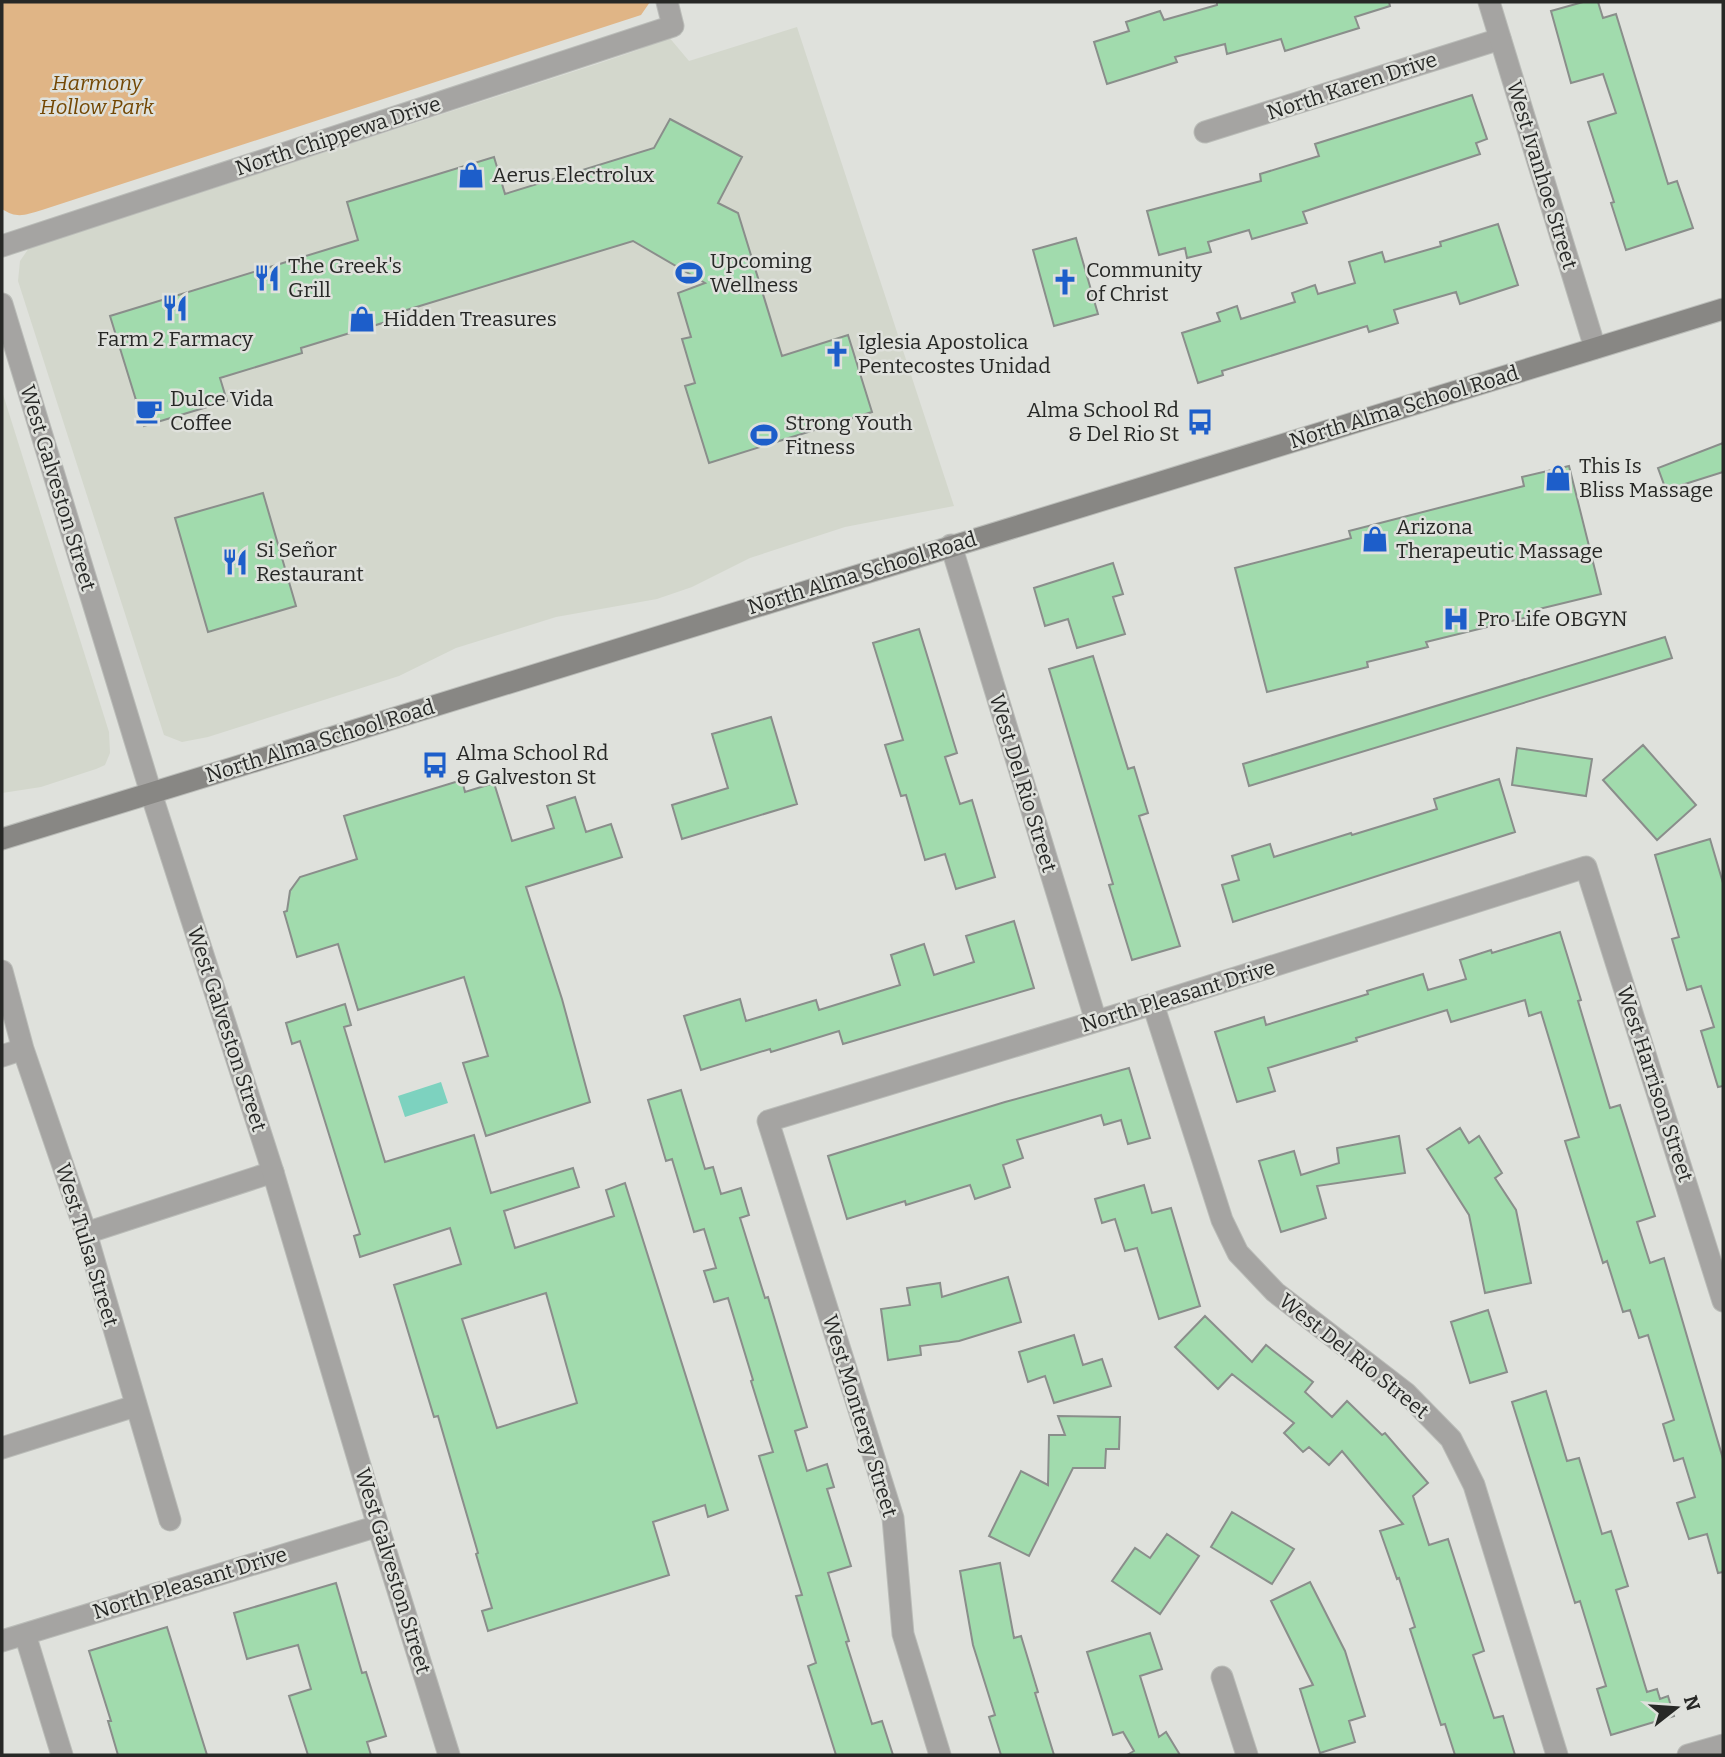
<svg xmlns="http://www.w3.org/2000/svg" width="1725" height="1757" viewBox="0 0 1725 1757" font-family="Bitter,serif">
<rect width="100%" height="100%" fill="#dfe1dc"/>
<path fill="#d3d7cc" d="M797,27L954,506L845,527L750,558L692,587L657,599L556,617L456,648L399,676L208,737L182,742L164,735L18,281L20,261L29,248L597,64L638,50L668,36L689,61Z
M2,391L109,732L110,753L105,765L96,769L41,787L2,793Z"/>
<path fill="#e0b586" d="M2,2H650L641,15L42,210C25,215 17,219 2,209Z"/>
<path fill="#7dd2bf" d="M441,1082L448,1103L405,1117L398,1096Z"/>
<path fill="#a1dbad" stroke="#8a8e8b" stroke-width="2" fill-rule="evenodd" d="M1217,2H1389L1390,6L1355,17L1359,28L1285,51L1281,39L1227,54L1225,44L1175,57L1177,62L1107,84L1094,42L1129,31L1126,22L1160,11L1164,20L1217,5Z
M1583,2H1598L1603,18L1616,14L1668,184L1677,181L1693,228L1626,250L1611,203L1614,202L1588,122L1616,113L1603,74L1571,83L1551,11Z
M1472,95L1487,139L1476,143L1480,154L1303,212L1307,223L1252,239L1249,230L1208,242L1211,252L1187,258L1185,248L1159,255L1147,211L1261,181L1260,174L1319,156L1315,144Z
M670,119L742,157L718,203L738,213L782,356L848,335L872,412L709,463L685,386L695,383L682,339L691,337L678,293L705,283L633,241L387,316L389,321L301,348L302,353L220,378L227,401L144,426L110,316L358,240L347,202L494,157L505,194L654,148Z
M1498,224L1518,285L1460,304L1456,292L1394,310L1398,323L1369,332L1367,326L1222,371L1223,375L1198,383L1182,333L1220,321L1217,313L1237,306L1241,319L1295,302L1292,293L1315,285L1318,294L1355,283L1349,262L1382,252L1385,262L1441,246L1440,242Z
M1076,238L1098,314L1054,326L1033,250Z
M1723,443V472L1666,490L1658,468Z
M1569,466L1601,594L1539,609L1540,614L1426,642L1428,647L1367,662L1368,667L1267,692L1235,568L1351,538L1349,531L1524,486L1522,477Z
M263,493L296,606L208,632L175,518Z
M1113,563L1123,594L1113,597L1125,634L1077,648L1068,619L1045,626L1034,588Z
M919,629L957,753L945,757L960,804L972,800L995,877L956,889L945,854L925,860L906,795L901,796L885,745L903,740L873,643Z
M1665,637L1672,658L1249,786L1243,764Z
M1093,656L1128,769L1134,767L1148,813L1139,816L1180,946L1132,960L1109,885L1113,884L1049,669Z
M771,717L797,804L682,839L672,805L728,788L712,734Z
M1643,745L1696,805L1657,840L1603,780Z
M1517,748L1592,759L1586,796L1512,785Z
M1499,779L1515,832L1233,922L1222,885L1239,880L1232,856L1270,844L1274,857L1351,833L1352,835L1437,809L1434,799Z
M462,780L465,792L494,783L512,841L554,828L547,806L575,797L586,832L611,824L622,857L526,887L562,999L590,1102L486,1136L463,1063L488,1056L464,977L358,1010L338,944L297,957L284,912L287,911L290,891L300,877L357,859L344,816Z
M1710,839L1723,883V1086L1718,1087L1701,1031L1714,1027L1701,986L1687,990L1672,939L1679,937L1655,855Z
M1014,921L1034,988L843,1044L839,1031L771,1052L770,1049L701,1070L684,1016L740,999L746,1021L816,1000L819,1010L900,985L891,955L924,944L934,975L974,962L966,936Z
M1560,932L1581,1000L1578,1001L1610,1108L1620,1105L1655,1216L1637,1222L1650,1263L1664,1258L1723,1459V1572L1718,1573L1707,1534L1689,1539L1677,1503L1695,1497L1683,1458L1674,1461L1663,1424L1674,1420L1648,1335L1639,1338L1630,1310L1623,1312L1607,1261L1603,1263L1565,1141L1579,1137L1541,1012L1529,1016L1525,1000L1451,1022L1447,1010L1356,1038L1357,1041L1268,1068L1275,1091L1237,1102L1215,1032L1264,1017L1266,1025L1368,994L1367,991L1423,974L1428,990L1466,979L1460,960L1491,950L1492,953Z
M345,1004L351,1025L344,1027L385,1162L474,1135L491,1193L573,1168L579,1187L504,1211L515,1248L614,1216L606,1190L625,1183L728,1510L708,1517L705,1505L653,1522L669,1575L488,1631L482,1611L492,1608L476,1554L478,1553L438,1416L434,1417L394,1285L461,1264L450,1228L360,1257L354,1236L360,1234L300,1041L292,1044L286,1023ZM546,1293L577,1403L497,1428L462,1319Z
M1129,1068L1150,1138L1128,1144L1121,1120L1104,1125L1101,1115L1017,1140L1023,1158L1003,1165L1010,1187L975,1199L970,1185L906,1205L905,1201L847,1219L828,1156L1005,1102Z
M681,1090L705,1169L713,1167L721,1194L741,1188L749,1215L740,1218L765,1298L768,1297L807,1427L795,1431L807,1471L827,1464L834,1487L827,1489L851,1566L828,1573L849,1641L846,1642L872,1724L882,1721L893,1755H836L808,1666L816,1663L796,1596L802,1595L759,1456L773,1452L751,1381L753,1380L728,1298L714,1302L704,1271L716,1268L704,1229L694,1232L672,1159L666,1161L648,1100Z
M1460,1128L1469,1143L1479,1136L1502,1173L1495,1178L1516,1210L1531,1283L1485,1293L1469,1215L1427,1149Z
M1399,1136L1405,1173L1317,1186L1326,1218L1281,1232L1259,1161L1294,1151L1301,1175L1339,1163L1337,1148Z
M1144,1185L1152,1213L1171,1208L1200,1306L1159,1319L1137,1248L1125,1251L1115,1219L1102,1223L1095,1199Z
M1008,1277L1021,1322L959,1341L920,1346L921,1355L888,1360L881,1309L910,1305L907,1288L940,1283L942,1297Z
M1488,1310L1507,1372L1470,1383L1451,1322Z
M1205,1316L1252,1362L1266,1345L1313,1382L1305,1392L1332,1417L1347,1401L1382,1435L1385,1433L1428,1483L1413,1496L1429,1545L1448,1539L1484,1651L1473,1655L1494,1718L1503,1716L1515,1755H1455L1445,1724L1441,1725L1410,1629L1415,1627L1399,1578L1397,1579L1380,1531L1403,1524L1342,1451L1329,1465L1309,1447L1303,1452L1284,1433L1294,1423L1232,1374L1218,1389L1175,1347Z
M1074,1335L1083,1365L1102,1359L1111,1386L1054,1403L1045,1376L1028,1382L1019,1352Z
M1546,1391L1567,1461L1579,1458L1602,1534L1611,1531L1628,1586L1616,1590L1647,1692L1657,1689L1660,1699L1668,1696L1674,1716L1611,1735L1597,1689L1606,1686L1580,1601L1575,1603L1512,1402Z
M1058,1416L1120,1417L1119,1449H1106L1105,1468H1073L1029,1556L989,1536L1021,1471L1048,1485L1049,1435H1065Z
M1232,1512L1294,1549L1272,1584L1211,1547Z
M1167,1534L1199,1556L1160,1614L1112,1581L1135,1548L1150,1558Z
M1000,1563L1014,1638L1021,1636L1038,1692L1035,1693L1054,1755H1001L989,1717L995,1715L973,1645L960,1571Z
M1310,1582L1345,1651L1365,1716L1349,1721L1355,1742L1320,1753L1300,1689L1313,1685L1271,1601Z
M336,1583L362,1673L366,1672L386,1736L367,1742L371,1755H308L289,1696L311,1689L298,1645L247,1659L234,1613Z
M167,1627L207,1755H118L108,1721H111L89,1651Z
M1150,1633L1162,1669L1140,1676L1159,1737L1166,1732L1180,1755H1127L1134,1751L1123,1732L1113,1735L1087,1652Z"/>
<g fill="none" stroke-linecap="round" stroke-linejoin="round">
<g stroke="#babcb8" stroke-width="23">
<path id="minor" d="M1205,132L1500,39
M2,246L673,26L667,2
M951,545L1096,1021
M2,971L23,1049L86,1233L170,1520
M1153,1004L1222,1220L1238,1253L1275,1292L1406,1393L1451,1439L1474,1485L1557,1755
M2,1056L23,1049
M86,1233L273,1172
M2,1448L135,1406
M25,1634L62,1755
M2,1641L378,1526
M1222,1677L1247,1755
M940,1755L903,1634L893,1518L768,1121L1153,1004L1586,867L1723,1301
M1688,1755L1723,1745"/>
</g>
<g stroke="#babcb8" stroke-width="23">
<path id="tertiary" d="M1489,2L1595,348
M2,304L151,793L273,1172L378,1526L449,1755"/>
</g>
<g stroke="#babcb8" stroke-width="23">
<path id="secondary" d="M2,839L1723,309"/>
</g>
<use href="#minor" stroke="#a5a4a2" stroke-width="21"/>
<use href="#tertiary" stroke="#a5a4a2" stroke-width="21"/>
<use href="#secondary" stroke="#888784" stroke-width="21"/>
</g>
<defs>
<g id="shop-bare" transform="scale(2.1)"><path d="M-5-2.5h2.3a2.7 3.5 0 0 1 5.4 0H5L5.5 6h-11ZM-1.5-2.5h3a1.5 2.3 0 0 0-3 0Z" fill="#1d5eca" stroke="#dfe1dc" stroke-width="2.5" paint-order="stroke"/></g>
<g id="stadium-bare" transform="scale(2.1)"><path d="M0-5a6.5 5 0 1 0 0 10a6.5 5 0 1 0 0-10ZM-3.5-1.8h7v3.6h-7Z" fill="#1d5eca" stroke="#dfe1dc" stroke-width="2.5" paint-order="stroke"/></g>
<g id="restaurant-bare" transform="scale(2.1)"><path d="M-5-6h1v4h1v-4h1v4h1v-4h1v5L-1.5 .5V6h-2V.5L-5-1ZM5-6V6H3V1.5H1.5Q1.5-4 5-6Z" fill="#1d5eca" stroke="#dfe1dc" stroke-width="2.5" paint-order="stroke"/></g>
<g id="church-bare" transform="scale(2.1)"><path d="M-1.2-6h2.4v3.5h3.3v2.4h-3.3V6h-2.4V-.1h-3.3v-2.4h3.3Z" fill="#1d5eca" stroke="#dfe1dc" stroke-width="2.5" paint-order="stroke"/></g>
<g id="cafe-bare" transform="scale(2.1)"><path d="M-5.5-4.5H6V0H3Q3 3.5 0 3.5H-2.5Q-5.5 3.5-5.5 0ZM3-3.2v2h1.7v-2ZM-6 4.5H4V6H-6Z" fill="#1d5eca" stroke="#dfe1dc" stroke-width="2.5" paint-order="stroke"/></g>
<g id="bus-bare" transform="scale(2.1)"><path d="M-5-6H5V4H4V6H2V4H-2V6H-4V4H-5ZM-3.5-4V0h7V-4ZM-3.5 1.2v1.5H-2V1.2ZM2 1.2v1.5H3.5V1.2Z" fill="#1d5eca" stroke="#dfe1dc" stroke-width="2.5" paint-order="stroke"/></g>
<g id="hospital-bare" transform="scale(2.1)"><path d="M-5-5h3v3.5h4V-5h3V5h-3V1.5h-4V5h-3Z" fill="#1d5eca" stroke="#dfe1dc" stroke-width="2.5" paint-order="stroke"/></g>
</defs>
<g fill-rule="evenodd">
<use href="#shop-bare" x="471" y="175"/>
<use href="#stadium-bare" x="689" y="273"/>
<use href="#restaurant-bare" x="267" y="278"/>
<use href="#church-bare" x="1065" y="282"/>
<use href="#restaurant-bare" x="175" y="308"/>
<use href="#shop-bare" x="362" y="319"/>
<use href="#church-bare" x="837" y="354"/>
<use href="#cafe-bare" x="149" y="411"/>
<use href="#bus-bare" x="1200" y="422"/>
<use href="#stadium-bare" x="764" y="435"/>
<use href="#shop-bare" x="1558" y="478"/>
<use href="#shop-bare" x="1375" y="539"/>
<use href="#restaurant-bare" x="235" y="562"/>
<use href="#hospital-bare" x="1456" y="619"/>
<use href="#bus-bare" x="435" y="765"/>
</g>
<g text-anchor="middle" stroke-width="5" stroke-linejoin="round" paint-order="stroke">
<g font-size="21" font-style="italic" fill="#734703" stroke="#dfe1dc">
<text x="97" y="90">Harmony<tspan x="97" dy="24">Hollow Park</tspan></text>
</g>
<g font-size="21" fill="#272826" stroke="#dfe1dc">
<text transform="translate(1352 86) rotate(-18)" y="7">North Karen Drive</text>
<text transform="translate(338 136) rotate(-18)" y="7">North Chippewa Drive</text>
<text transform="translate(1542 175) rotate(73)" y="7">West Ivanhoe Street</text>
<text transform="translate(1404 407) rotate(-17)" y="7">North Alma School Road</text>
<text transform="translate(58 488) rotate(73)" y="7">West Galveston Street</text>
<text transform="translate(862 573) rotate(-17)" y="7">North Alma School Road</text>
<text transform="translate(320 741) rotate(-17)" y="7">North Alma School Road</text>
<text transform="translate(1023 783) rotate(73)" y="7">West Del Rio Street</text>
<text transform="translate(1178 996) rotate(-17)" y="7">North Pleasant Drive</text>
<text transform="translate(227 1029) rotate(72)" y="7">West Galveston Street</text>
<text transform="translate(1655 1084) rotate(72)" y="7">West Harrison Street</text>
<text transform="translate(87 1245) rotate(73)" y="7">West Tulsa Street</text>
<text transform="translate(1354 1356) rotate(39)" y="7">West Del Rio Street</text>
<text transform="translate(860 1416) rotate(73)" y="7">West Monterey Street</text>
<text transform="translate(393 1571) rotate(73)" y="7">West Galveston Street</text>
<text transform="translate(190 1583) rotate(-17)" y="7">North Pleasant Drive</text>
</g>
<g font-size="21" fill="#272826" stroke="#dfe1dc" text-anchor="start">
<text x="492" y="182">Aerus Electrolux</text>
<text x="710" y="268">Upcoming<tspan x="710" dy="24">Wellness</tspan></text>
<text x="288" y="273">The Greek's<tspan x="288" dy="24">Grill</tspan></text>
<text x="1086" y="277">Community<tspan x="1086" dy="24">of Christ</tspan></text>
<text x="383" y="326">Hidden Treasures</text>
<text x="175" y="346" text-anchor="middle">Farm 2 Farmacy</text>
<text x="858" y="349">Iglesia Apostolica<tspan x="858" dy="24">Pentecostes Unidad</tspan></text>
<text x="170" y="406">Dulce Vida<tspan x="170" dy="24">Coffee</tspan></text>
<text x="1179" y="417" text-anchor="end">Alma School Rd<tspan x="1179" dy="24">&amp; Del Rio St</tspan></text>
<text x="785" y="430">Strong Youth<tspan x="785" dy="24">Fitness</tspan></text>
<text x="1579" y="473">This Is<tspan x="1579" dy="24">Bliss Massage</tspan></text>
<text x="1396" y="534">Arizona<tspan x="1396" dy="24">Therapeutic Massage</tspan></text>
<text x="256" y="557">Si Señor<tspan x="256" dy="24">Restaurant</tspan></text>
<text x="1477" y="626">Pro Life OBGYN</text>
<text x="456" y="760">Alma School Rd<tspan x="456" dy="24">&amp; Galveston St</tspan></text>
</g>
</g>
<rect width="1725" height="1757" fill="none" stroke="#272826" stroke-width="7"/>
<g transform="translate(1676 1708) rotate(73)" stroke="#dfe1dc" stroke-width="5" paint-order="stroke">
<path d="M0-5L12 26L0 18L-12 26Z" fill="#272826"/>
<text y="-10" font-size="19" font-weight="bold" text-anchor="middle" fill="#272826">N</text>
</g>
</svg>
